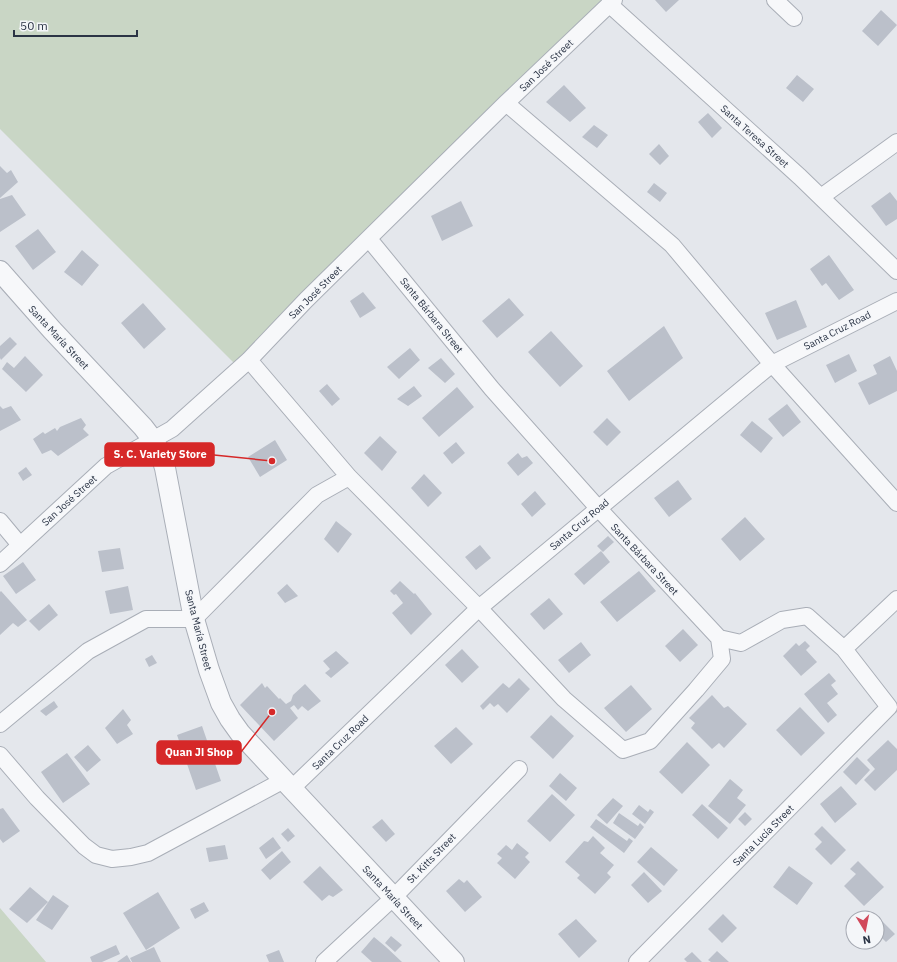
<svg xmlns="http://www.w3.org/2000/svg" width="897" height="962" viewBox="0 0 897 962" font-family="'IBM Plex Sans',sans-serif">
<rect width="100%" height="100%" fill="#e4e7ec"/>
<path fill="#c9d6c5" d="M0,0H613L234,363L0,129Z
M0,908L46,962H0Z"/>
<path fill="#bbc0ca" d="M655,0H679L666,12Z
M881,10L897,25L878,46L862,31Z
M797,75L814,89L803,102L786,88Z
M564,85L586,108L570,122L546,102Z
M708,113L722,128L712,138L698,122Z
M594,125L608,135L597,148L582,137Z
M659,144L669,156L660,165L649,154Z
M0,166L7,173L11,170L18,182L0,198Z
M654,183L667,193L660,202L647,192Z
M890,192L897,201V219L886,226L871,206Z
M12,195L26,215L0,232V199Z
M461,201L473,226L442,241L431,216Z
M38,229L56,252L33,270L15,246Z
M82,250L99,265L82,286L64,272Z
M829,255L854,290L839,300L826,283L822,286L810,269Z
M363,292L376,308L360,318L350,301Z
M509,298L524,315L497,338L482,321Z
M796,300L807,327L777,340L765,313Z
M143,303L166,329L144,349L121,323Z
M664,326L683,358L629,401L607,371Z
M551,331L583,366L560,387L528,352Z
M10,337L17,344L1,360L0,358V346Z
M410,348L420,360L399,379L387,367Z
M849,354L857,371L835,383L826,365Z
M25,356L43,375L26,392L2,369L7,362L14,368Z
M890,356L897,371V391L869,405L858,383L877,374L873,365Z
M441,358L455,374L445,383L428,368Z
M327,384L340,399L332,406L319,391Z
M414,386L422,396L408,406L397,399Z
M457,387L474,407L439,437L422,418Z
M787,404L801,422L783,437L768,419Z
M0,406L3,409L11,406L21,420L0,431Z
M81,418L86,425L83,429L89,435L58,456L51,450L42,454L33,439L43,432L45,434L55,428L57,431L60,427Z
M607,418L621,432L607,446L593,432Z
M752,421L773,438L761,453L740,435Z
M380,436L397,452L382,471L364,453Z
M275,440L287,460L260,477L248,457Z
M456,442L465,453L452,464L443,453Z
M518,453L522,458L527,456L533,463L518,476L507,463Z
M26,467L32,475L23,481L18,473Z
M424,474L442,493L428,507L411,488Z
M678,480L692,499L669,517L654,498Z
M535,491L546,504L532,517L521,504Z
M745,517L765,539L740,561L721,539Z
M336,521L352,534L338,553L324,539Z
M608,536L614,542L603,552L597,546Z
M480,545L491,558L476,570L465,557Z
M120,548L124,569L102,572L98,551Z
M601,551L610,562L584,585L574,574Z
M23,562L36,580L16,594L3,576Z
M639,571L656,591L617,622L600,602Z
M400,581L414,594L415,593L432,614L411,635L392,613L403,603L396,594L394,595L390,591Z
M287,584L298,596L285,603L277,593Z
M128,586L133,610L110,614L105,591Z
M1,591L27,620L18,627L13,623L0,635V592Z
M549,598L563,614L544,630L530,614Z
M49,604L58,615L39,631L29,621Z
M683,629L698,645L680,662L665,646Z
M805,641L810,646L806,650L817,662L801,676L783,656L796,643L799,646Z
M581,642L591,655L569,673L558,660Z
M462,649L479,667L462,683L445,665Z
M336,651L349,663L331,678L325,673L330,669L323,661Z
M152,655L157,663L149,667L145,659Z
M829,673L836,681L831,685L838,694L827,703L837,715L828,723L804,694Z
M519,678L530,689L507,713L498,704L494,707L490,703L483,710L480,706L503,683L509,688Z
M262,683L265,688L267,686L279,699L280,698L286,704L291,701L293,695L305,684L321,701L308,711L302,706L298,710L294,705L290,708L298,718L274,741L240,705Z
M631,685L652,709L626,732L604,708Z
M712,695L724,708L728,706L747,724L724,748L719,743L712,749L691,728L695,723L689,718Z
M54,701L58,707L46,716L40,711Z
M800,707L825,733L801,756L776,730Z
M123,709L131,720L127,725L133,734L117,744L105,728Z
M551,715L574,736L553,759L530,737Z
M202,726L221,781L196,790L177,735Z
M456,727L473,744L451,764L434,746Z
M888,740L897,749V770L875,791L864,780L875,769L867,760Z
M687,742L710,765L682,794L659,772Z
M88,745L101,760L87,772L74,757Z
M67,753L90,784L63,803L41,772Z
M857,757L870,770L856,785L843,772Z
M560,773L577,788L566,801L549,786Z
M730,779L743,790L737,798L746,805L730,824L708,806Z
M841,786L857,804L835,823L820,804Z
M552,794L575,815L550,842L527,821Z
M613,798L623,806L607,824L597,815Z
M702,804L728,828L718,839L692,815Z
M639,805L648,812L650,809L654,812L645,824L632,814Z
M3,808L20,831L3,843L0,839V809Z
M745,812L752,819L745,826L738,819Z
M619,813L638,826L640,823L644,827L635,839L613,823Z
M382,819L395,834L386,842L372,827Z
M596,819L627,841L629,838L633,841L624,853L590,827Z
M822,826L846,850L831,865L815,849L822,842L814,834Z
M288,828L295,836L288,842L281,834Z
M593,836L605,848L600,853L614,865L607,873L611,877L595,894L577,878L580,875L565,862L584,841L588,842Z
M273,837L281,848L266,859L259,848Z
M517,843L529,853L525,857L530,862L515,879L497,863L502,858L497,854L506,845L512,850Z
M225,845L228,859L209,862L206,848Z
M651,847L678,870L664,886L637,862Z
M282,851L291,862L270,880L261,870Z
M858,861L884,887L864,906L844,886L856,874L850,869Z
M320,866L343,890L333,897L329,895L322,901L303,882Z
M789,866L813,883L797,905L773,887Z
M644,872L662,891L648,903L631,885Z
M459,879L464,883L467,880L482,897L465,912L446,891Z
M30,887L48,902L27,923L9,909Z
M158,892L180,928L146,950L123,913Z
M53,895L69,906L52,930L36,920Z
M204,902L209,911L195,919L190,909Z
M723,914L737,928L722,943L708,929Z
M576,919L597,941L579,958L558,934Z
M881,920L895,934L886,942L877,933V924Z
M391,936L402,945L395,952L385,943Z
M374,937L386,947L402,962H372L361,952Z
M116,945L120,954L102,962H92L90,957Z
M154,947L161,962H132L130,958Z
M279,950L284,962H269L266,955Z
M717,951L729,962H711L708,960Z
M692,952L702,962H687L684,959Z
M127,955L131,962H117Z"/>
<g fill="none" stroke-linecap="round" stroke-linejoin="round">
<g stroke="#a9aeb7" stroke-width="18">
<path id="minor" d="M775,0L794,18
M609,4L800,177L897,271
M506,103L672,245L772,364L897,503
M821,197L897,142
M369,239L492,389L598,508L719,638L741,643L782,620L807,616L844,649L889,707L637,962
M249,360L349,477L479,608L564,699L623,750L650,741L696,690L722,659L719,638
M0,521L20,545
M0,564L106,466L172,429L249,360L306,300L506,103L614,0
M844,649L897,599
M0,724L88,651L146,619H194L317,495L349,477
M0,755L37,798L84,846L96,855L112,859L131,857L148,853L284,780
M291,789L479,608L772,364L897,301
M324,962L393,898L519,769"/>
</g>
<g stroke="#a9aeb7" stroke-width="22">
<path id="tertiary" d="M0,271L52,330L143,427L153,440L160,452L165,468L194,619L209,670L221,703L230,719L240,733L253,747L454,962"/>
</g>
<use href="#minor" stroke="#f7f8fa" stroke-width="16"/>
<use href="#tertiary" stroke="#f7f8fa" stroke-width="20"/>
</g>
<g text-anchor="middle" stroke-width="3" stroke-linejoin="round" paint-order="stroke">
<g font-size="10" fill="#2b3445" stroke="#f4f6f9">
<text transform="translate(546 65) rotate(-44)" y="4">San José Street</text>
<text transform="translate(755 136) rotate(42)" y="4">Santa Teresa Street</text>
<text transform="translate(315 292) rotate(-45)" y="4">San José Street</text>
<text transform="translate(432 315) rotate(51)" y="4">Santa Bárbara Street</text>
<text transform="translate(837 330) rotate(-27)" y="4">Santa Cruz Road</text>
<text transform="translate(59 337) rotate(47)" y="4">Santa María Street</text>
<text transform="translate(69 500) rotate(-42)" y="4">San José Street</text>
<text transform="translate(579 524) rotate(-40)" y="4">Santa Cruz Road</text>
<text transform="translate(645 559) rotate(47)" y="4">Santa Bárbara Street</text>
<text transform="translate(199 630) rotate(76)" y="4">Santa María Street</text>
<text transform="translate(340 742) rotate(-44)" y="4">Santa Cruz Road</text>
<text transform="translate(763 835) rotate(-45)" y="4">Santa Lucía Street</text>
<text transform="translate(431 858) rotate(-46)" y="4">St. Kitts Street</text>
<text transform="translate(393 897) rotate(47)" y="4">Santa María Street</text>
</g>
</g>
<path fill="none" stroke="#d62828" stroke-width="1.5" d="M272 461L214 455M272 712L241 752"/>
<g fill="#d62828" stroke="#f4f6f9" stroke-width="1.5">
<circle cx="272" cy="461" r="4"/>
<circle cx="272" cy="712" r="4"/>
</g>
<g fill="#d62828" stroke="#d62828" stroke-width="1.5">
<rect x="105" y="443" width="109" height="23" rx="4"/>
<rect x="157" y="741" width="84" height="23" rx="4"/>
</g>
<g font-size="11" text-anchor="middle" font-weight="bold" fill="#fff">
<text x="160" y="458">S. C. Variety Store</text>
<text x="199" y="756">Quan Ji Shop</text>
</g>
<g transform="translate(865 930) rotate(170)"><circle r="19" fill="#f4f6f9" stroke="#a4a8b1"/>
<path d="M0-3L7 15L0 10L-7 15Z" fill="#d1495b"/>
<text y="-6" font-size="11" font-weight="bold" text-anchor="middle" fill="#2b3445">N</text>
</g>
<path d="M14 30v6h123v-6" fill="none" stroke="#2b3445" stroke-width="2"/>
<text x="20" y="30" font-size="12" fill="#2b3445" stroke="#f4f6f9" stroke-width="3" paint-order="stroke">50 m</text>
</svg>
